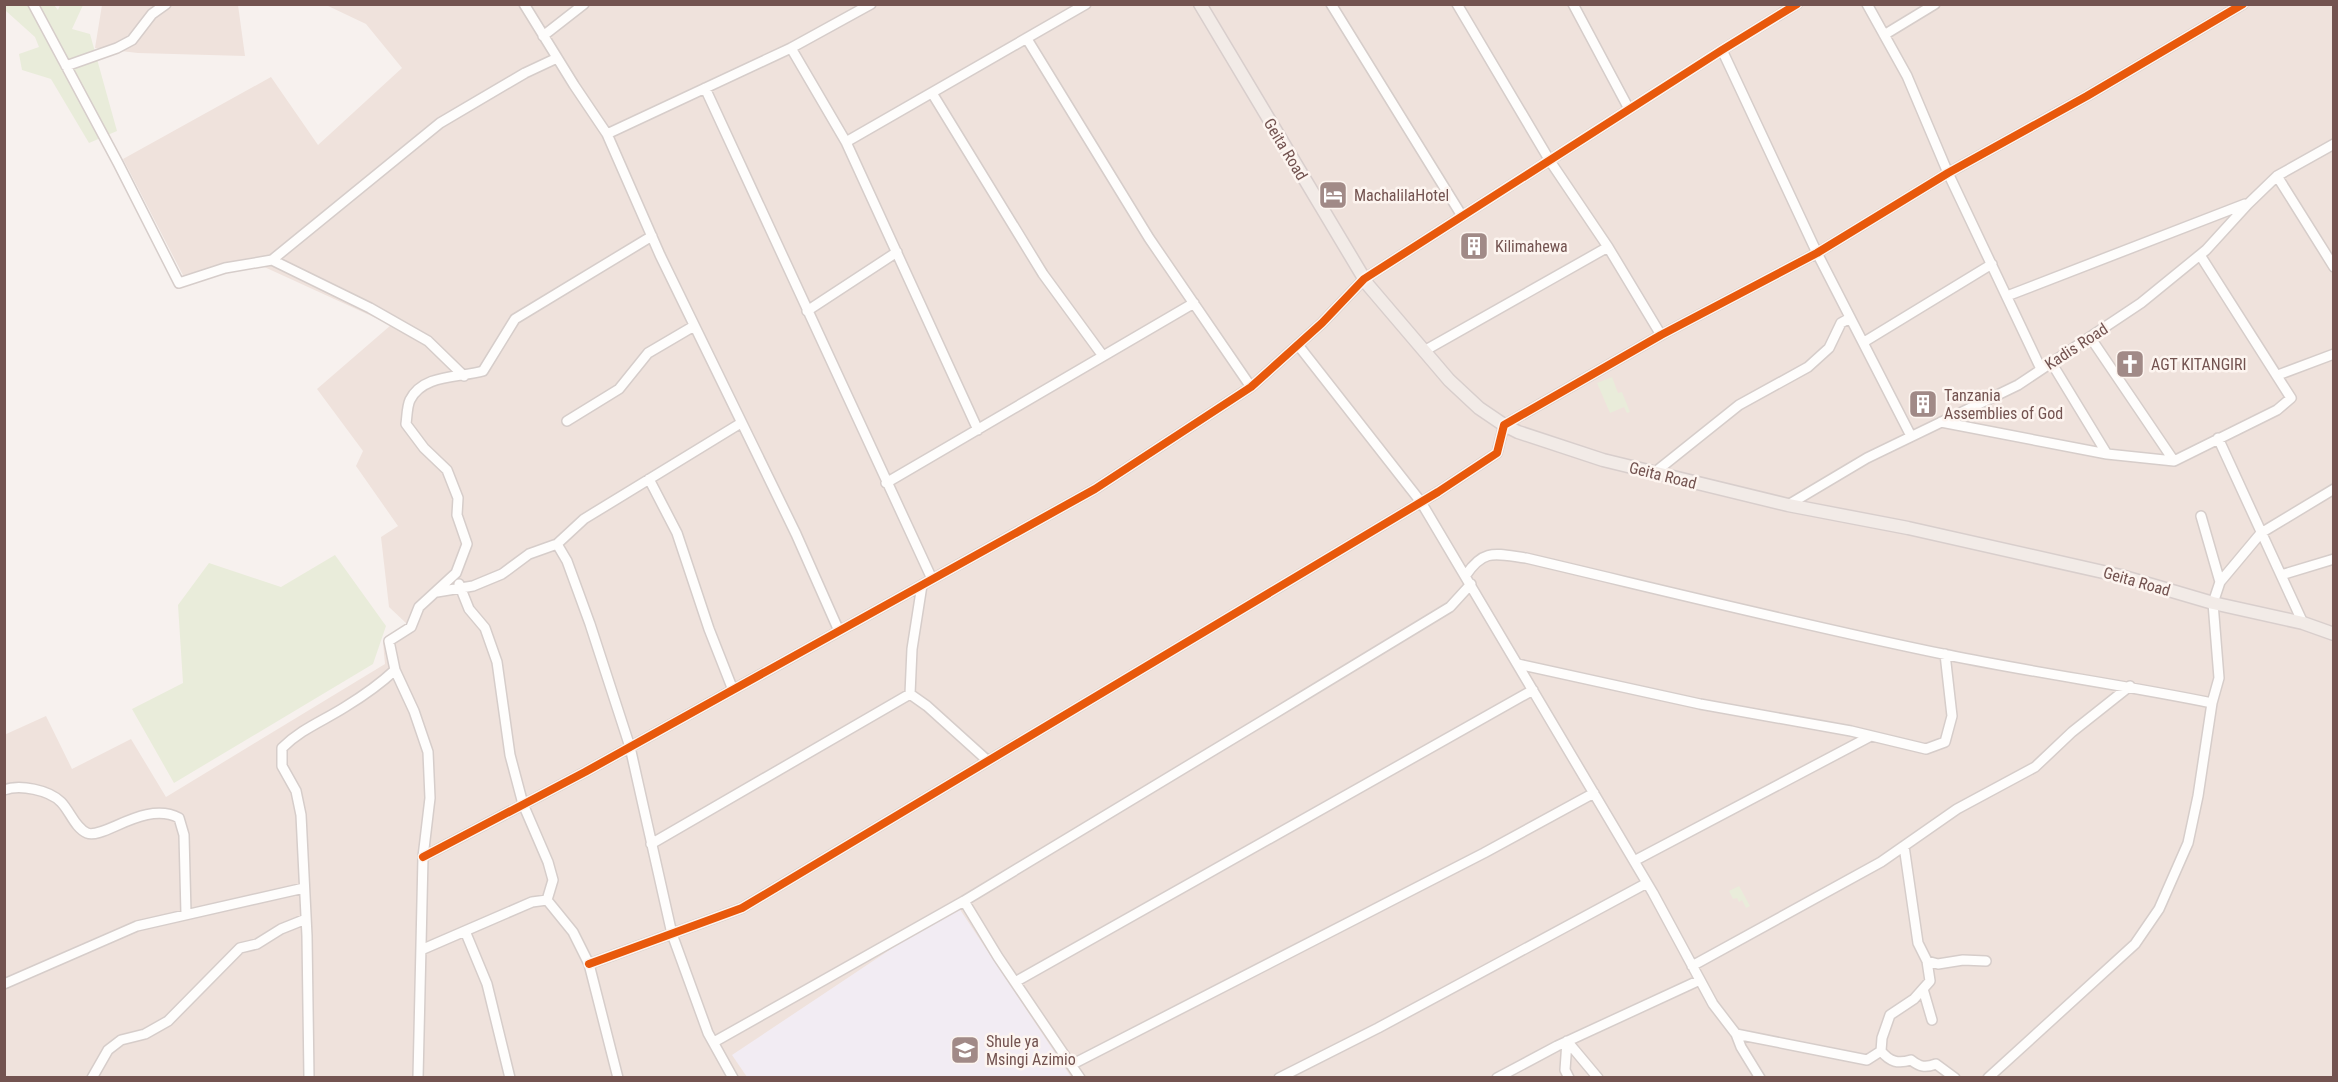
<svg xmlns="http://www.w3.org/2000/svg" width="2338" height="1082" viewBox="0 0 2338 1082" font-family="'Roboto Condensed',sans-serif">
<rect width="100%" height="100%" fill="#f7f1ee"/>
<path fill="#efe2dc" d="M102,5H238L245,56L138,53L95,48Z
M326,5H2333V1077H5L4,735L46,716L72,769L131,739L166,797L385,664L383,642L407,624L389,607L381,537L398,526L356,466L363,451L317,389L391,325L260,265L187,283L123,159L271,77L318,145L402,68L366,24Z"/>
<path fill="#f2ecf3" d="M957,905L1071,1077H747L732,1055Z"/>
<path fill="#e9ecda" d="M5,5H54L58,10L60,5H83L72,29L90,34L117,131L89,143L51,79L22,70L19,54L39,47L35,37L6,11Z
M1612,377L1618,393L1622,392L1630,412L1627,413L1624,407L1610,413L1597,383Z
M335,555L386,626L373,664L174,783L132,709L183,683L178,605L209,563L281,587Z
M1739,886L1750,906L1746,908L1742,900L1739,902L1737,898L1733,899L1729,891Z"/>
<g fill="none" stroke-linecap="round" stroke-linejoin="round">
<g stroke="#d6cdca" stroke-width="12">
<path id="minor" d="M33,4L118,163L179,283L225,268L272,260L370,308L428,341L464,376
M524,4L574,85L607,134L660,255L796,534L839,631
M1331,4L1462,216
M1457,4L1550,161L1608,247L1661,335
M1573,4L1629,109
M1867,4L1907,76L1948,173L2041,369
M1884,35L1935,4
M543,36L584,4
M1027,39L1149,238L1251,387
M791,48L846,142L978,430
M1722,50L1817,253L1911,436
M66,66L117,48L132,40L152,14L166,4
M705,88L932,579
M932,93L1043,274L1103,356
M607,134L791,48L871,4
M846,142L1086,4
M2277,176L2334,267
M272,260L440,123L525,73L557,58
M2007,296L2245,204
M807,311L897,252
M2090,337L2174,461
M1864,342L1992,264
M1298,345L1421,502L1653,893L1713,1004L1736,1034L1741,1047L1760,1078
M1424,351L1608,247
M2051,362L2107,454
M2278,375L2334,354
M567,421L619,389L648,353L694,326
M1941,422L2107,454L2174,461L2277,410L2291,398L2200,255
M2218,438L2303,623
M1654,473L1739,405L1808,367L1829,348L1841,323L1850,318
M649,479L677,533L709,629L733,690
M886,483L1194,303
M1788,505L1867,458L2018,385L2141,303L2206,250L2248,204L2277,176L2334,144
M2201,516L2220,582
M557,544L567,561L590,624L630,747L672,934L708,1033L733,1078
M1466,575C1484,548 1496,554 1526,558C1666,591 1806,626 1948,655C2035,673 2124,685 2212,703
M2281,575L2334,559
M459,584L469,609L485,628L497,662L510,755L523,804L548,862L553,880L547,900
M437,592L473,586L502,574L529,554L557,544L584,519L741,423
M1518,664L1700,704L1851,731L1926,749L1945,742L1952,716L1945,654
M395,670L414,711L428,752L430,798L423,857L418,1078
M910,694L912,649L922,585
M4,790C20,784 49,790 61,802C70,811 75,828 87,833C103,840 145,800 179,818L184,835L186,914
M651,844L910,694L927,706L988,761
M1904,846L1918,943L1927,961L1930,981L1914,999L1890,1015L1882,1038L1881,1051C1890,1062 1898,1064 1911,1060C1920,1067 1925,1068 1936,1064L1955,1078
M423,857L585,772L1095,489L1251,387L1322,323L1364,279L1722,50L1797,4
M1634,861L1871,736
M964,901L998,957L1080,1078
M465,931L487,984L510,1078
M421,950L532,902L547,900L573,932L589,964L618,1078
M1927,961L1938,964L1963,960L1986,961
M589,964L742,908L1438,492L1497,453L1504,425L1661,335L1817,253L1948,173L2087,96L2243,4
M1692,966L1881,862L1957,809L2035,767L2072,732L2130,686
M1015,982L1533,690
M4,984L137,926L304,888
M1923,989L1932,1020
M1736,1034L1867,1060L1881,1051
M1567,1041L1598,1078
M1567,1041L1565,1070L1569,1078
M714,1042L964,901L1305,695L1450,607L1471,584
M1071,1065L1484,853L1594,793
M92,1078L108,1050L121,1040L145,1034L168,1021L240,948L257,944L281,929L306,919
M309,1078L307,936L301,815L296,791L282,766V748C301,729 323,721 345,707C363,696 380,684 395,670L389,641L411,627L419,607L456,573L467,544L457,515L458,498L447,470L424,448L406,424C407,417 407,406 410,400C423,374 458,378 483,371L515,319L652,236
M1279,1078L1378,1028L1647,883
M1497,1078L1557,1046L1700,980
M1988,1078L2135,944L2159,909L2188,843L2198,796L2212,703L2219,678L2213,603L2220,582L2261,533L2334,489"/>
</g>
<g stroke="#d8cecc" stroke-width="15">
<path id="major" d="M1200,4L1368,285L1449,380L1479,408L1504,425L1518,432L1603,460L1788,505L1908,528L2121,576L2213,603L2303,623L2334,634"/>
</g>
<use href="#minor" stroke="#fefdfc" stroke-width="9"/>
<use href="#major" stroke="#f2ebe7" stroke-width="12"/>
<g stroke="#fdf5f0" stroke-width="11">
<path id="cycleway" d="M423,857L585,772L1095,489L1251,387L1322,323L1364,279L1722,50L1797,4
M589,964L742,908L1438,492L1497,453L1504,425L1661,335L1817,253L1948,173L2087,96L2243,4"/>
</g>
<use href="#cycleway" stroke="#e8590c" stroke-width="8"/>
</g>
<defs>
<g id="hotel-square" transform="scale(1.5)"><rect x="-9" y="-9" width="18" height="18" rx="4" fill="#a18a87" stroke="#fdf5f0"/><path d="M-6-4.5h1.5V1H6V5H4.5V3h-9V5H-6ZM-4 0a1.8 1.8 0 1 1 3.6 0ZM.5 0V-2.5h3Q6-2.5 6 0Z" fill="#fff"/></g>
<g id="building-square" transform="scale(1.5)"><rect x="-9" y="-9" width="18" height="18" rx="4" fill="#a18a87" stroke="#fdf5f0"/><path d="M-4-6H4V6H1V3H-1V6H-4ZM-2.5-4.3h1.7v1.8h-1.7ZM.8-4.3h1.7v1.8H.8ZM-2.5-1h1.7V.8h-1.7ZM.8-1h1.7V.8H.8Z" fill="#fff"/></g>
<g id="church-square" transform="scale(1.5)"><rect x="-9" y="-9" width="18" height="18" rx="4" fill="#a18a87" stroke="#fdf5f0"/><path d="M-1.2-6h2.4v3.5h3.3v2.4h-3.3V6h-2.4V-.1h-3.3v-2.4h3.3Z" fill="#fff"/></g>
<g id="school-square" transform="scale(1.5)"><rect x="-9" y="-9" width="18" height="18" rx="4" fill="#a18a87" stroke="#fdf5f0"/><path d="M0-5L7-2L0 1L-7-2ZM-4 1L0 2.5L4 1V4Q0 6-4 4Z" fill="#fff"/></g>
</defs>
<g fill-rule="evenodd">
<use href="#hotel-square" x="1333" y="195"/>
<use href="#building-square" x="1474" y="246"/>
<use href="#church-square" x="2130" y="364"/>
<use href="#building-square" x="1923" y="404"/>
<use href="#school-square" x="965" y="1050"/>
</g>
<g text-anchor="middle" stroke-width="5" stroke-linejoin="round" paint-order="stroke">
<g font-size="16" fill="#735350" stroke="#fdf5f0">
<text transform="translate(1286 149) rotate(59)" y="6">Geita Road</text>
<text transform="translate(2076 346) rotate(-33)" y="6">Kadis Road</text>
<text transform="translate(1663 475) rotate(14)" y="6">Geita Road</text>
<text transform="translate(2137 581) rotate(16)" y="6">Geita Road</text>
</g>
<g font-size="16" fill="#735350" stroke="#fdf5f0" text-anchor="start">
<text x="1354" y="201">MachalilaHotel</text>
<text x="1495" y="252">Kilimahewa</text>
<text x="2151" y="370">AGT KITANGIRI</text>
<text x="1944" y="401">Tanzania<tspan x="1944" dy="18">Assemblies of God</tspan></text>
<text x="986" y="1047">Shule ya<tspan x="986" dy="18">Msingi Azimio</tspan></text>
</g>
</g>
<rect width="2338" height="1082" fill="none" stroke="#735350" stroke-width="12"/>
</svg>
